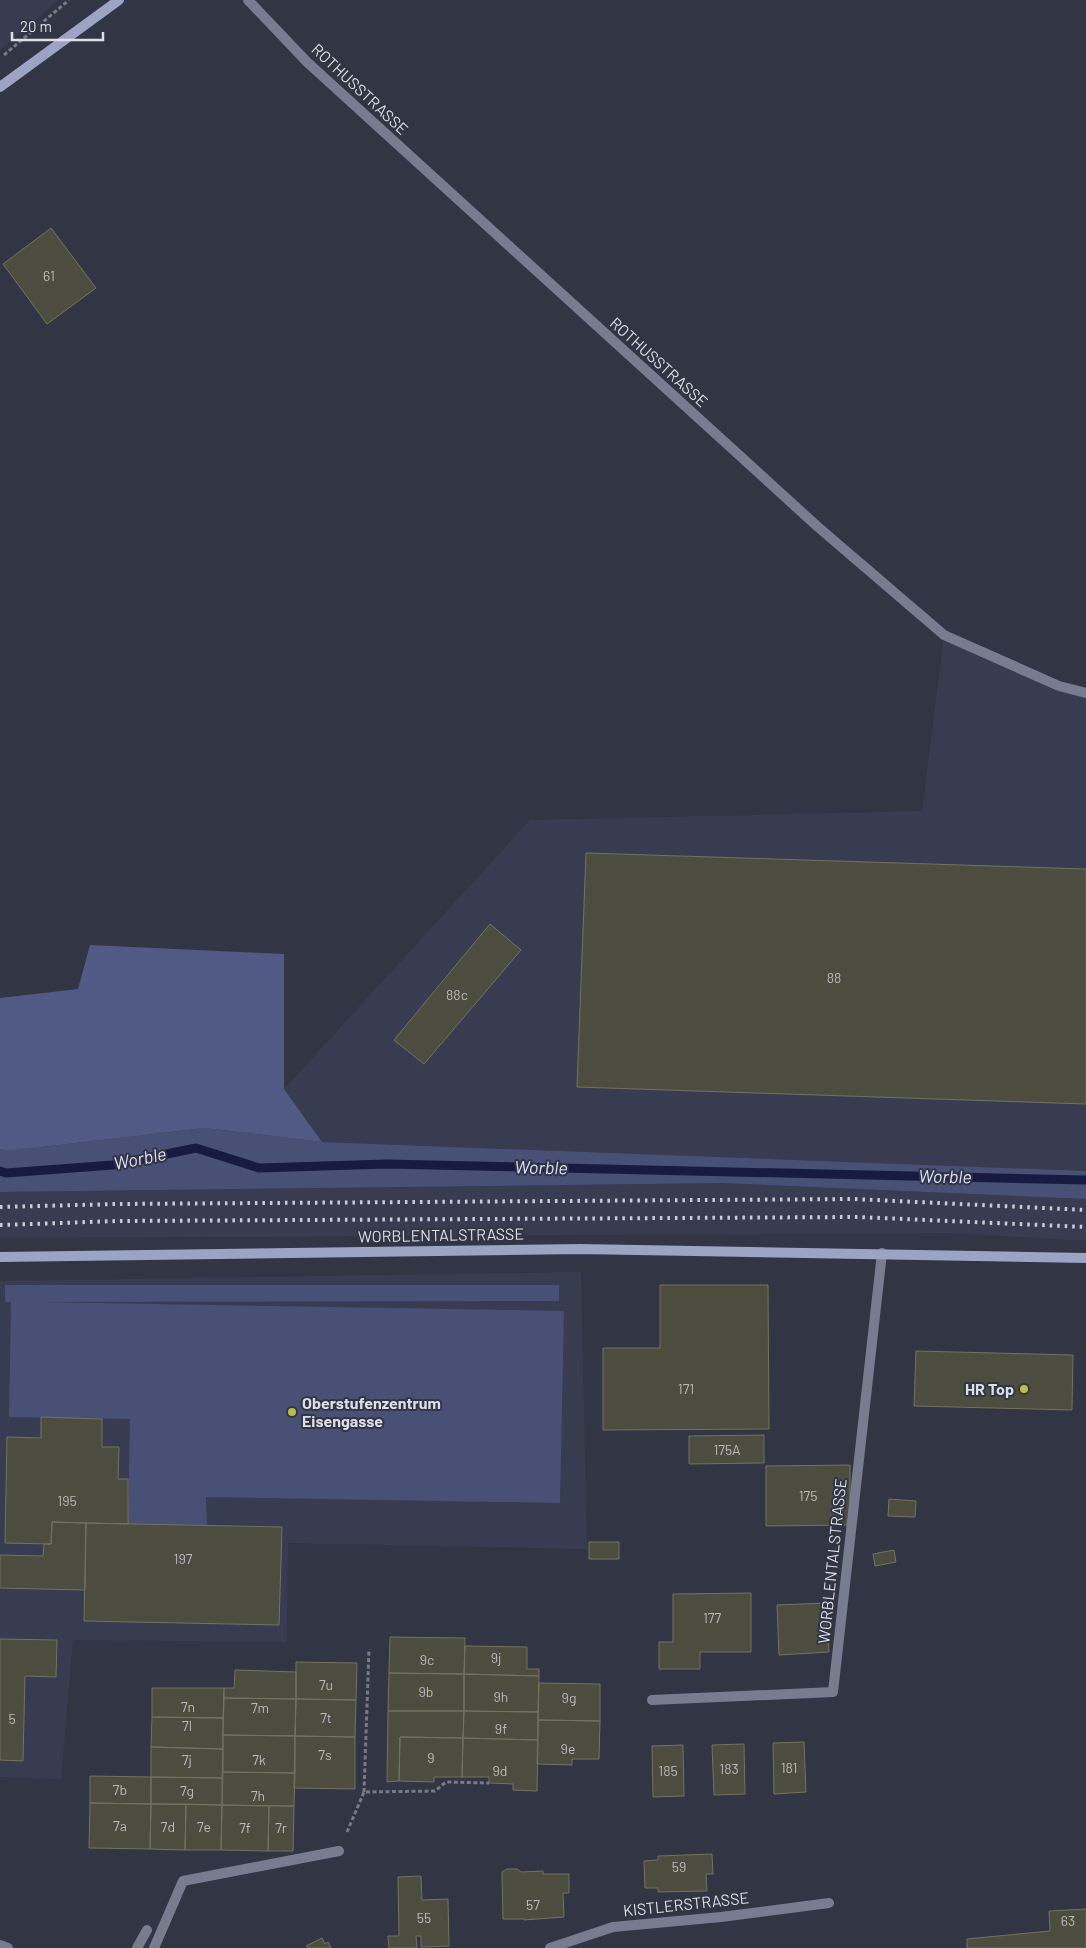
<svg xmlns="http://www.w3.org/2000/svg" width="1086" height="1948" viewBox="0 0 1086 1948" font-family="Barlow,sans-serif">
<rect width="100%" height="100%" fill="#323543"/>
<path fill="#383c50" d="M0,0H59L0,50Z
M944,635L1086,693V1171L322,1142L284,1089L530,820L922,811Z
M722,1183L1086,1199V1241L953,1233L0,1238V1192Z
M581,1272L587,1549L288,1543L287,1642L73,1640L61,1779L0,1777V1281Z"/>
<path fill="#485076" d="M205,1128L322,1142L1086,1171V1199L722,1183L0,1192V1149L7,1151Z
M5,1285H559V1301L38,1302L564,1311L560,1503L206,1497L207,1526L128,1524L130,1419L9,1417L11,1302H5Z"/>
<path fill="#515985" d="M90,945L284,954V1089L322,1142L205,1128L7,1151L0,1149V998L78,989Z"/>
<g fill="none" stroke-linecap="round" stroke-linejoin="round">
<path stroke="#171b41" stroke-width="9" d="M0,1171L6,1173L113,1165L196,1148L259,1168L387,1164L1086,1180"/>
</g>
<path fill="#4c4d3e" stroke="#727362" d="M51,228L96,288L47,324L3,264Z
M586,853L1086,869V1104L577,1087Z
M490,924L521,950L424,1064L394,1040Z
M660,1285H768L769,1429L603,1430V1348H660Z
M916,1351L1073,1355L1072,1410L914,1406Z
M41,1417L102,1419V1447H119L118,1479H128V1524L52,1522L51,1544L5,1543L7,1437L41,1438Z
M764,1435V1463L689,1464V1436Z
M850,1465V1525L766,1526V1466Z
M889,1499L916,1501L915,1517L888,1516Z
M52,1522L86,1523L85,1590L0,1588V1555L43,1556L44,1544H51Z
M86,1523L282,1527L279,1625L84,1621Z
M589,1542H619V1559H589Z
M894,1550L896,1562L875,1566L873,1554Z
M751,1593V1652H700V1669H659V1642H673V1594Z
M826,1603L829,1652L779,1655L777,1605Z
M390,1637L465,1638L464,1674L389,1673Z
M0,1639L57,1640L56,1677L25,1676L23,1761L0,1760Z
M465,1646L527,1647V1669H539V1676L464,1674Z
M296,1662L357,1663L356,1700L296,1699Z
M235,1670L296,1672V1699L224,1698V1688H234Z
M389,1673L464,1674V1711H388Z
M464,1674L539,1676L538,1712L464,1711Z
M539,1683L600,1684V1721L538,1720Z
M152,1688H224L223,1718L152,1717Z
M224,1698L296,1699L295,1736L223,1735Z
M296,1699L356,1700L355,1737L295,1736Z
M388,1711H464L463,1738L400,1737L399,1781L387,1782Z
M464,1711L538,1712V1740L463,1738Z
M152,1717L223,1718V1749L151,1747Z
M538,1720L600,1721L599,1759H572V1765L537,1764Z
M223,1735L295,1736V1773L223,1772Z
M295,1736L355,1737V1789L294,1788Z
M400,1737L463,1738L462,1777H434V1782L399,1781Z
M463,1738L538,1740L537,1791L513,1790V1784L489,1783V1777H462Z
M804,1742L806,1792L774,1794L773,1743Z
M744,1744L745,1794L714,1795L712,1745Z
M683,1745L684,1796L653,1797L652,1746Z
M151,1747L223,1749L222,1778L151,1777Z
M223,1772L295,1773L294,1806L222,1805Z
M90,1776L151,1777V1804L90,1803Z
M151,1777L222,1778V1805L151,1804Z
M90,1803L151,1804L150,1849L89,1848Z
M151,1804H186L185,1850L150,1849Z
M186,1804L222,1805L221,1850H185Z
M222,1805L269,1806L268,1851L221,1850Z
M269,1806H294L293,1851H268Z
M712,1854L713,1874H706L707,1891L658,1892V1888H645L644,1861L658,1860V1856Z
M507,1869H517L521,1872L543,1871V1874H569V1893H563L564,1917L524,1920V1919H503L502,1875V1872Z
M421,1876L422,1900L448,1899L449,1946L421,1947V1936H416L417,1948H389L388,1936H399L398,1877Z
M1086,1909V1948H967V1939L1050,1931L1049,1911Z
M322,1938L325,1944L328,1942L331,1948H308L306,1946Z"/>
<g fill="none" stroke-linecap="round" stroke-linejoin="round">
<path stroke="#777a86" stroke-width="3" stroke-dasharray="4 2.5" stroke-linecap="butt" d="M4,55L69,0
M364,1792L369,1649
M347,1832L364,1792L435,1791L446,1782L489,1783"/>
<path stroke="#777c91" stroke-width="10" d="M137,1948L147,1930
M154,1948L183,1881L339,1851"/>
<path stroke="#777c91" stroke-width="10" d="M248,0L307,62L818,527L944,635L1059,686L1086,693
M652,1700L833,1692L882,1253
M0,1945L8,1948
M550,1948L613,1927L721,1917L829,1903"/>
<path stroke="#9ca4c4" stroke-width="10" d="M0,87L119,0
M0,1257L580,1249L1086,1258"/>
<path stroke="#ccced7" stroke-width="4" stroke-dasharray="2.5 5" stroke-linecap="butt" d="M0,1207L117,1204L854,1199L1086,1210
M0,1225L118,1221L858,1217L1086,1227"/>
</g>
<g fill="#bcbf43" stroke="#323543" stroke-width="2">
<circle cx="1024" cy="1389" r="5"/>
<circle cx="292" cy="1412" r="5"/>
</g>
<g text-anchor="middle" stroke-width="4" stroke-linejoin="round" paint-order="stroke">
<g font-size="14" fill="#b9babe">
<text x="49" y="281">61</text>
<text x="834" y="983">88</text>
<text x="457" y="1000">88c</text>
<text x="686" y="1394">171</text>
<text x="727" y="1455">175A</text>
<text x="808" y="1501">175</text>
<text x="67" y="1506">195</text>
<text x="183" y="1564">197</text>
<text x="712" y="1623">177</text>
<text x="496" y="1663">9j</text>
<text x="427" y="1665">9c</text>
<text x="326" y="1690">7u</text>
<text x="426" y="1697">9b</text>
<text x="501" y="1702">9h</text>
<text x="569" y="1703">9g</text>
<text x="188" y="1712">7n</text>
<text x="260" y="1713">7m</text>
<text x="326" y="1723">7t</text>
<text x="12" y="1724">5</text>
<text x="187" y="1731">7l</text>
<text x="501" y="1734">9f</text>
<text x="568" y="1754">9e</text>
<text x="325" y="1760">7s</text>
<text x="431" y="1763">9</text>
<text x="187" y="1765">7j</text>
<text x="259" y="1765">7k</text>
<text x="789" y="1773">181</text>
<text x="729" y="1774">183</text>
<text x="500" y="1776">9d</text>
<text x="668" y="1776">185</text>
<text x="120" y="1795">7b</text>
<text x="187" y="1796">7g</text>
<text x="258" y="1801">7h</text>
<text x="120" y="1831">7a</text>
<text x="168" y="1832">7d</text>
<text x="204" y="1832">7e</text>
<text x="245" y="1833">7f</text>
<text x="281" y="1833">7r</text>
<text x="679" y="1872">59</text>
<text x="533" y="1910">57</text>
<text x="424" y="1923">55</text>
<text x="1068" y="1926">63</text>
</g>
<g font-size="16" fill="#dddfe8" stroke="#323543">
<text transform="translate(360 89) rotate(43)" y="6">ROTHUSSTRASSE</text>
<text transform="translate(659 362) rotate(42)" y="6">ROTHUSSTRASSE</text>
<text transform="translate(441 1235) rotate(-1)" y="6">WORBLENTALSTRASSE</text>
<text transform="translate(832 1561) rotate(-84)" y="6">WORBLENTALSTRASSE</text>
<text transform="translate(686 1904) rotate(-6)" y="6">KISTLERSTRASSE</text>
</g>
<g font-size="16" font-weight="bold" fill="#dddfe8" stroke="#323543" text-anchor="end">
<text x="1014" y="1395">HR Top</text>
<text x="302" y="1409" text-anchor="start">Oberstufenzentrum<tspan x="302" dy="18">Eisengasse</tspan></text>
</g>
<g font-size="18" font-style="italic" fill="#d8dffc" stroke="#323543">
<text transform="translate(140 1159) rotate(-11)" y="6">Worble</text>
<text transform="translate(541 1168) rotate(1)" y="6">Worble</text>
<text transform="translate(945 1177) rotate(1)" y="6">Worble</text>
</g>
</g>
<path d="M12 32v8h91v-8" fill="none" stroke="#dddfe8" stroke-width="2.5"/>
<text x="20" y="32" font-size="15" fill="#dddfe8" stroke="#323543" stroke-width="4" paint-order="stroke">20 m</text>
</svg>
